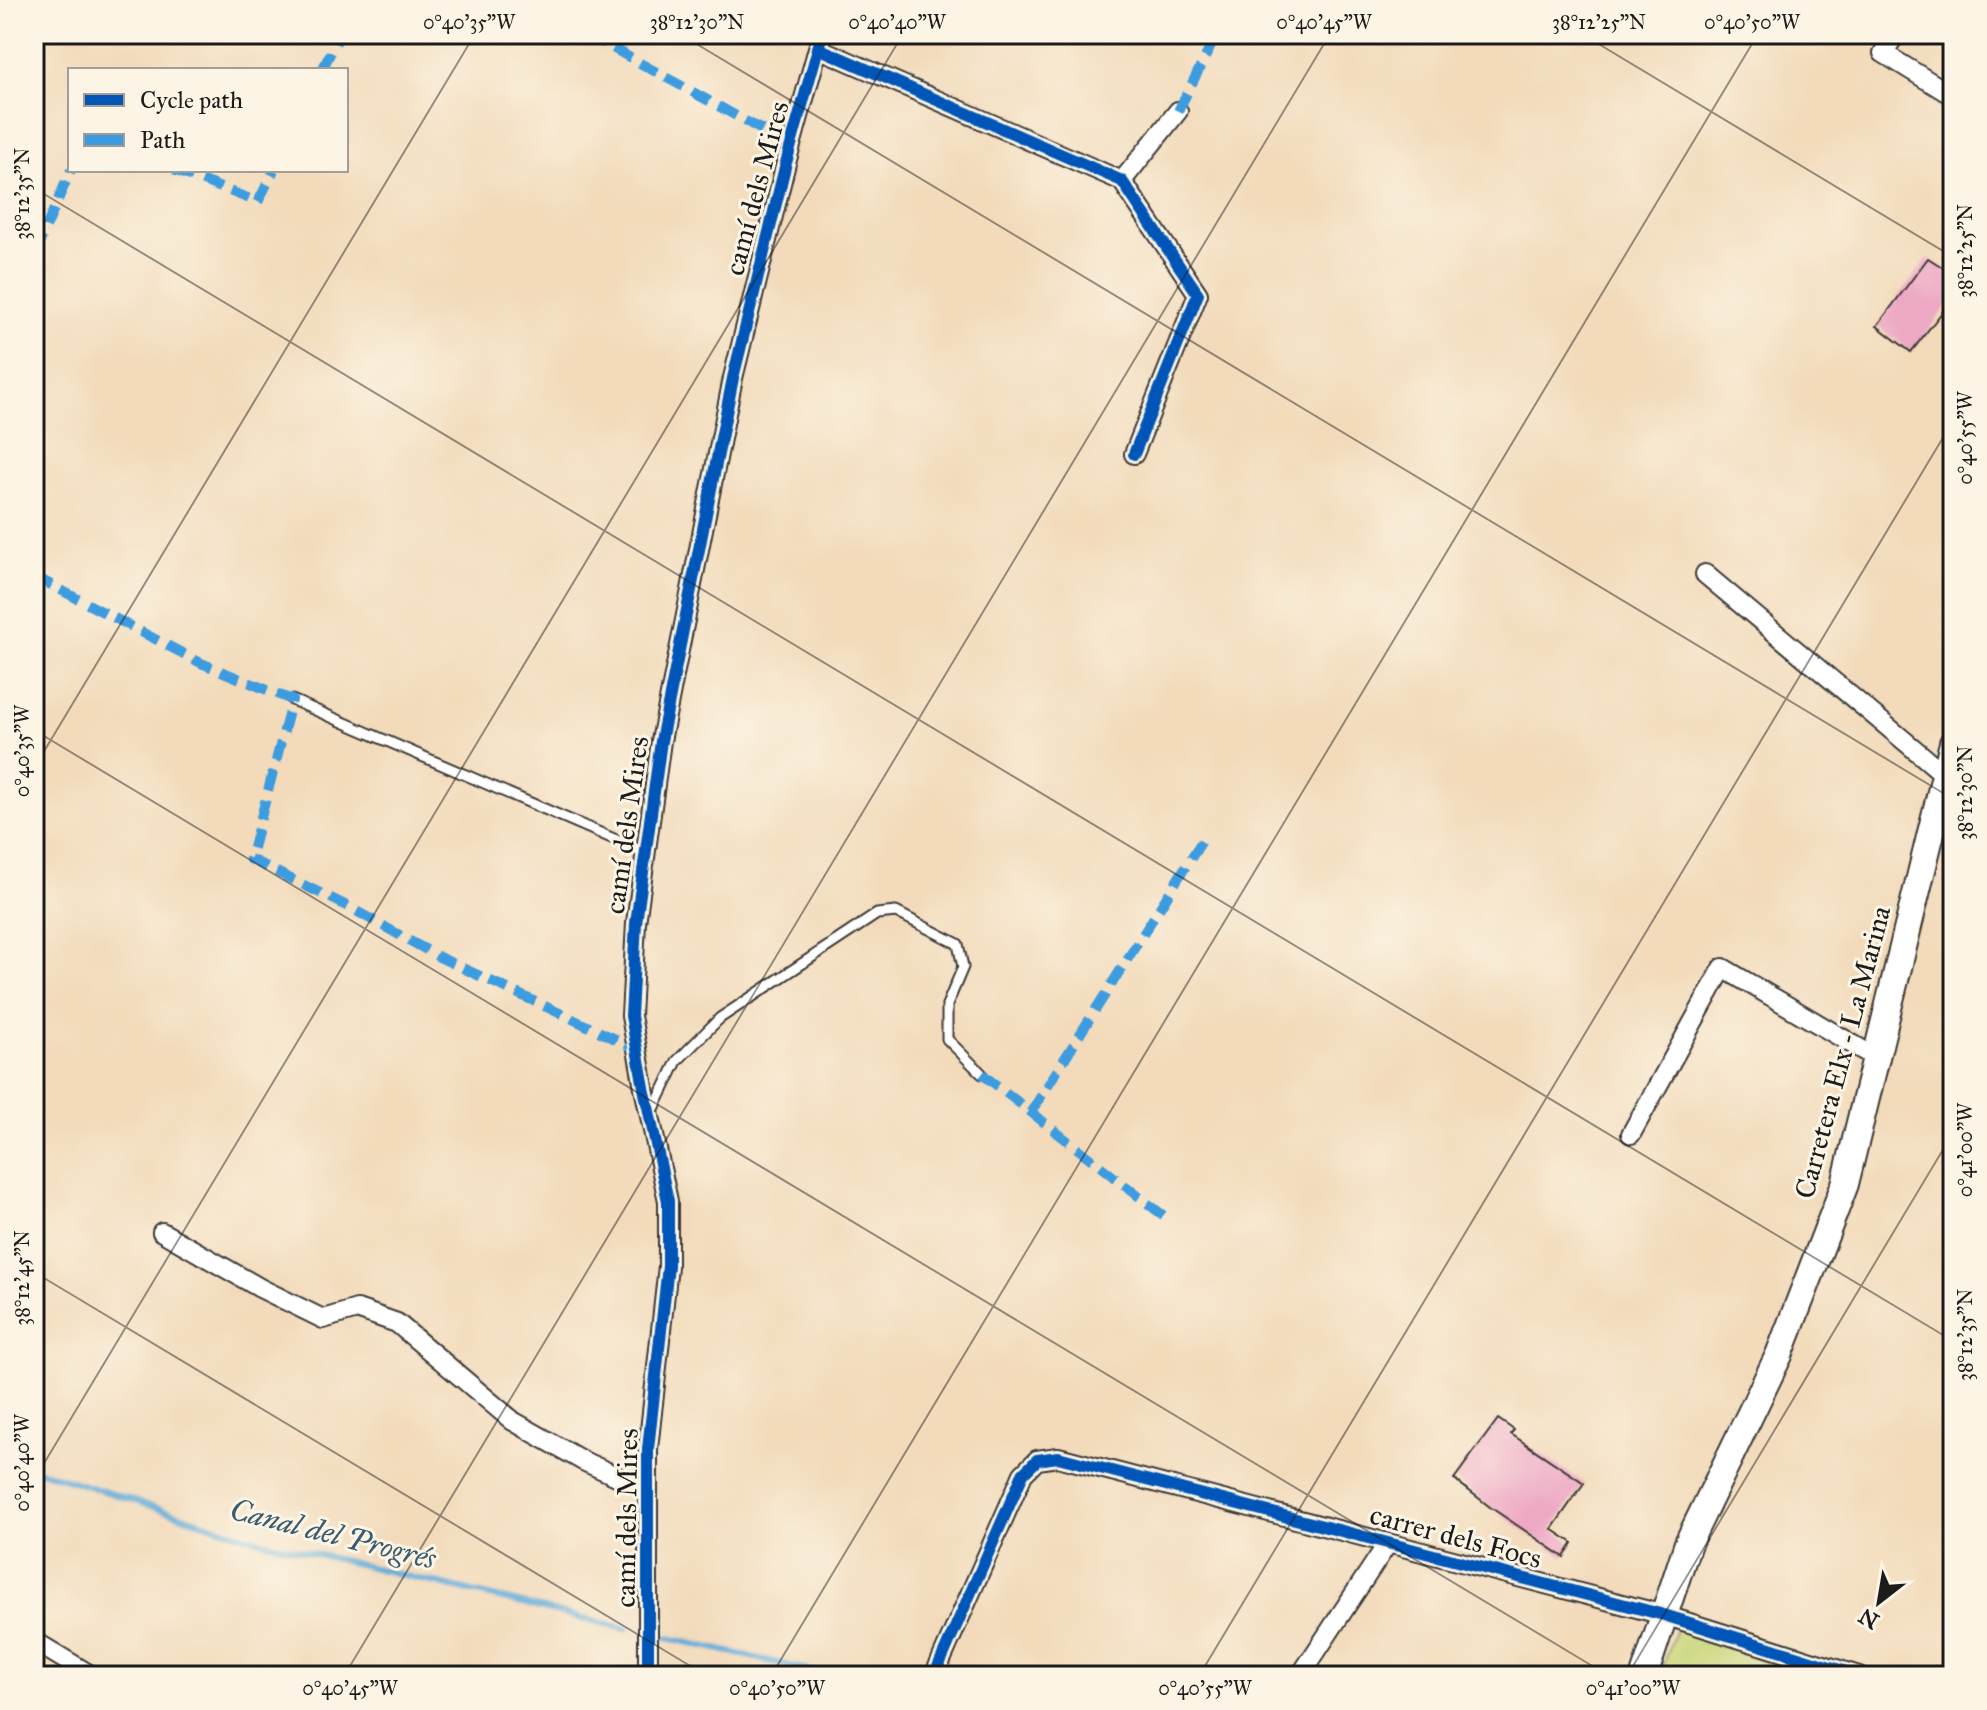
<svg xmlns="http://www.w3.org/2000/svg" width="1987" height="1710" viewBox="0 0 1987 1710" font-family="'IM FELL Great Primer',serif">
<rect width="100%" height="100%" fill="#fcf5e5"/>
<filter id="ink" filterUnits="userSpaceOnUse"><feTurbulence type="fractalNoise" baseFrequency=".0125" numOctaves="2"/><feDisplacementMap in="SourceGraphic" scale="16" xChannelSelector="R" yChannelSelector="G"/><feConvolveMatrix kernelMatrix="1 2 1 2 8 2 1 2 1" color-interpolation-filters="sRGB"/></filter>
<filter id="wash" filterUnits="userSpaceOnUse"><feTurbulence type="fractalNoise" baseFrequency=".006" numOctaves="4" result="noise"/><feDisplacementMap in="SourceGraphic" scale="32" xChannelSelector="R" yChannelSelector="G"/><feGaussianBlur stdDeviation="1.8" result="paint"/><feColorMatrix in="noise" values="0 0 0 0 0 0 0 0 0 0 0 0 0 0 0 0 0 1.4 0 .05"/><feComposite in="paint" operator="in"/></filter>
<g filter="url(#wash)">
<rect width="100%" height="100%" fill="#f2daba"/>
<path fill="#c7d475" stroke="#727848" stroke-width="2" d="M1676,1628L1834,1676H1660Z"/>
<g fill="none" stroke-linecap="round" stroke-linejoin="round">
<path stroke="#60aad7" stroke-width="6" d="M34,1469L258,1540L626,1629
M655,1635L808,1670"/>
</g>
<g id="blocks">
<path fill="#eda8c4" d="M1928,258L1953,274V298L1911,352L1877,326Z
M1498,1419L1514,1430L1511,1434L1584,1483L1552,1529L1573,1543L1564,1557L1490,1507L1454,1479Z"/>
</g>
</g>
<g filter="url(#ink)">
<use href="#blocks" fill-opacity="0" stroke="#3c3834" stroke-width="2"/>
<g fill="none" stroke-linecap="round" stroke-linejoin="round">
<g stroke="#3c3834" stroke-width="13">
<path id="service" d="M292,700L644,852
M651,1115L677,1061L720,1018L877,914L896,912L958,944L963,967L947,1005V1039L982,1074"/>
</g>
<g stroke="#3c3834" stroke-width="22">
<path id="minor" d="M1896,34L1883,53L1953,96
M818,48L1122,181L1198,294L1134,454
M1122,181L1178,111
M1705,574L1944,774L1953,776
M1631,1134L1723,968L1876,1058
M162,1232L260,1288L323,1319L357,1309L397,1323L513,1421L583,1461L648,1490
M34,1641L92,1676
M648,1676V1449L668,1266V1201L645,1093L631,1016L636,923L661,741L733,378L786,163L822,34
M934,1676L1023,1474L1037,1460L1058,1457L1664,1615L1859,1676
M1300,1676L1388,1543"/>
</g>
<g stroke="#3c3834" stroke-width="30">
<path id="secondary" d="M1644,1676L1688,1543L1779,1355L1845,1184L1953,743"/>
</g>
<use href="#service" stroke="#fff" stroke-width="9"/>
<use href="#minor" stroke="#fff" stroke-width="18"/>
<use href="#secondary" stroke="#fff" stroke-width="26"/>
<path stroke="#3c9bdf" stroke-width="10" stroke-dasharray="20 10" stroke-linecap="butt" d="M587,34L791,146
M322,70L340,34
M1178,111L1217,34
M174,170L258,202L274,170
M34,255L71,170
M34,576L201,663L292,700L250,859L349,907L439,957L637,1049
M982,1074L1169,1220
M1031,1112L1205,836"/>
<g stroke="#fcf5e5" stroke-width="17">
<path id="cycleway" d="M818,48L1122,181L1198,294L1134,454
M648,1676V1449L668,1266V1201L645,1093L631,1016L636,923L661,741L733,378L786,163L822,34
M934,1676L1023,1474L1037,1460L1058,1457L1664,1615L1859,1676"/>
</g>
<use href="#cycleway" stroke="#0057b8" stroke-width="12"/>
</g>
</g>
<path fill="none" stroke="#1c1c1c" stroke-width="2" stroke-opacity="0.45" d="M680,34L1953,799M1582,34L1953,257M34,56L47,34M34,188L1953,1341M34,730L1609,1676M34,768L475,34M34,1272L707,1676M34,1480L903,34M344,1676L1330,34M771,1676L1758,34M1199,1676L1953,421M1627,1676L1953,1133"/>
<g text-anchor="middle" stroke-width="6" stroke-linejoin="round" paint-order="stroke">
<g font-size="28" fill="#1c1c1c" stroke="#fcf5e5">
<text transform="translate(756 188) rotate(-75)" y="10">camí dels Mires</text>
<text transform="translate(626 825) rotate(-82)" y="10">camí dels Mires</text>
<text transform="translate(1842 1052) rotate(-75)" y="10">Carretera Elx - La Marina</text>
<text transform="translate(626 1518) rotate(-89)" y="10">camí dels Mires</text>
<text transform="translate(1456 1536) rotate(15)" y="10">carrer dels Focs</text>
</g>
<g font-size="30" font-style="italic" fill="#3b5c70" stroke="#fcf5e5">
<text transform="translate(333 1534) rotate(14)" y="10">Canal del Progrés</text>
</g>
</g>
<rect width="1987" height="1710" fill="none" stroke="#fcf5e5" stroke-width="88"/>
<rect x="68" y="68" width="280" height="104" fill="#fcf5e5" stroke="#a29e95" stroke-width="2"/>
<rect x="84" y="94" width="40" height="12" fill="#0057b8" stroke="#a29e95" stroke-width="2"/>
<text x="140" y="108" font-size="24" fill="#1c1c1c">Cycle path</text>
<rect x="84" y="134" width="40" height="12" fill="#3c9bdf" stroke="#a29e95" stroke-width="2"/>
<text x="140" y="148" font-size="24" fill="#1c1c1c">Path</text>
<g transform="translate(1879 1602) rotate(211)" stroke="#fcf5e5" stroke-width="6" paint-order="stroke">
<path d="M0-6L14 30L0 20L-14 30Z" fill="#1c1c1c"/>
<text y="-12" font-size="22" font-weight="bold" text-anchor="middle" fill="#1c1c1c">N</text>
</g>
<rect x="44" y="44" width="1899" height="1622" fill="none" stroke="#1c1c1c" stroke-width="3"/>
<g font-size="20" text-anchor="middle" fill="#1c1c1c">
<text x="469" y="29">0°40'35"W</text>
<text x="697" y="29">38°12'30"N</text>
<text x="897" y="29">0°40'40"W</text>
<text x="1324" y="29">0°40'45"W</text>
<text x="1599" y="29">38°12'25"N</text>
<text x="1752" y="29">0°40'50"W</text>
<text transform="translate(22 194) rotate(-90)" y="7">38°12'35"N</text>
<text transform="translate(1965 251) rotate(-90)" y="7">38°12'25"N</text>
<text transform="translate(1965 438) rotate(-90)" y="7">0°40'55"W</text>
<text transform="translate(22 751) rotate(-90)" y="7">0°40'35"W</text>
<text transform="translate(1965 793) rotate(-90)" y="7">38°12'30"N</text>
<text transform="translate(1965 1150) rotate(-90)" y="7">0°41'00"W</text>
<text transform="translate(22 1278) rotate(-90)" y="7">38°12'45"N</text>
<text transform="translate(1965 1335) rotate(-90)" y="7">38°12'35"N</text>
<text transform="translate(22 1463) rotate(-90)" y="7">0°40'40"W</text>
<text x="350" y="1695">0°40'45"W</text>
<text x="777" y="1695">0°40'50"W</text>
<text x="1205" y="1695">0°40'55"W</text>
<text x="1633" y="1695">0°41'00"W</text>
</g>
</svg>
